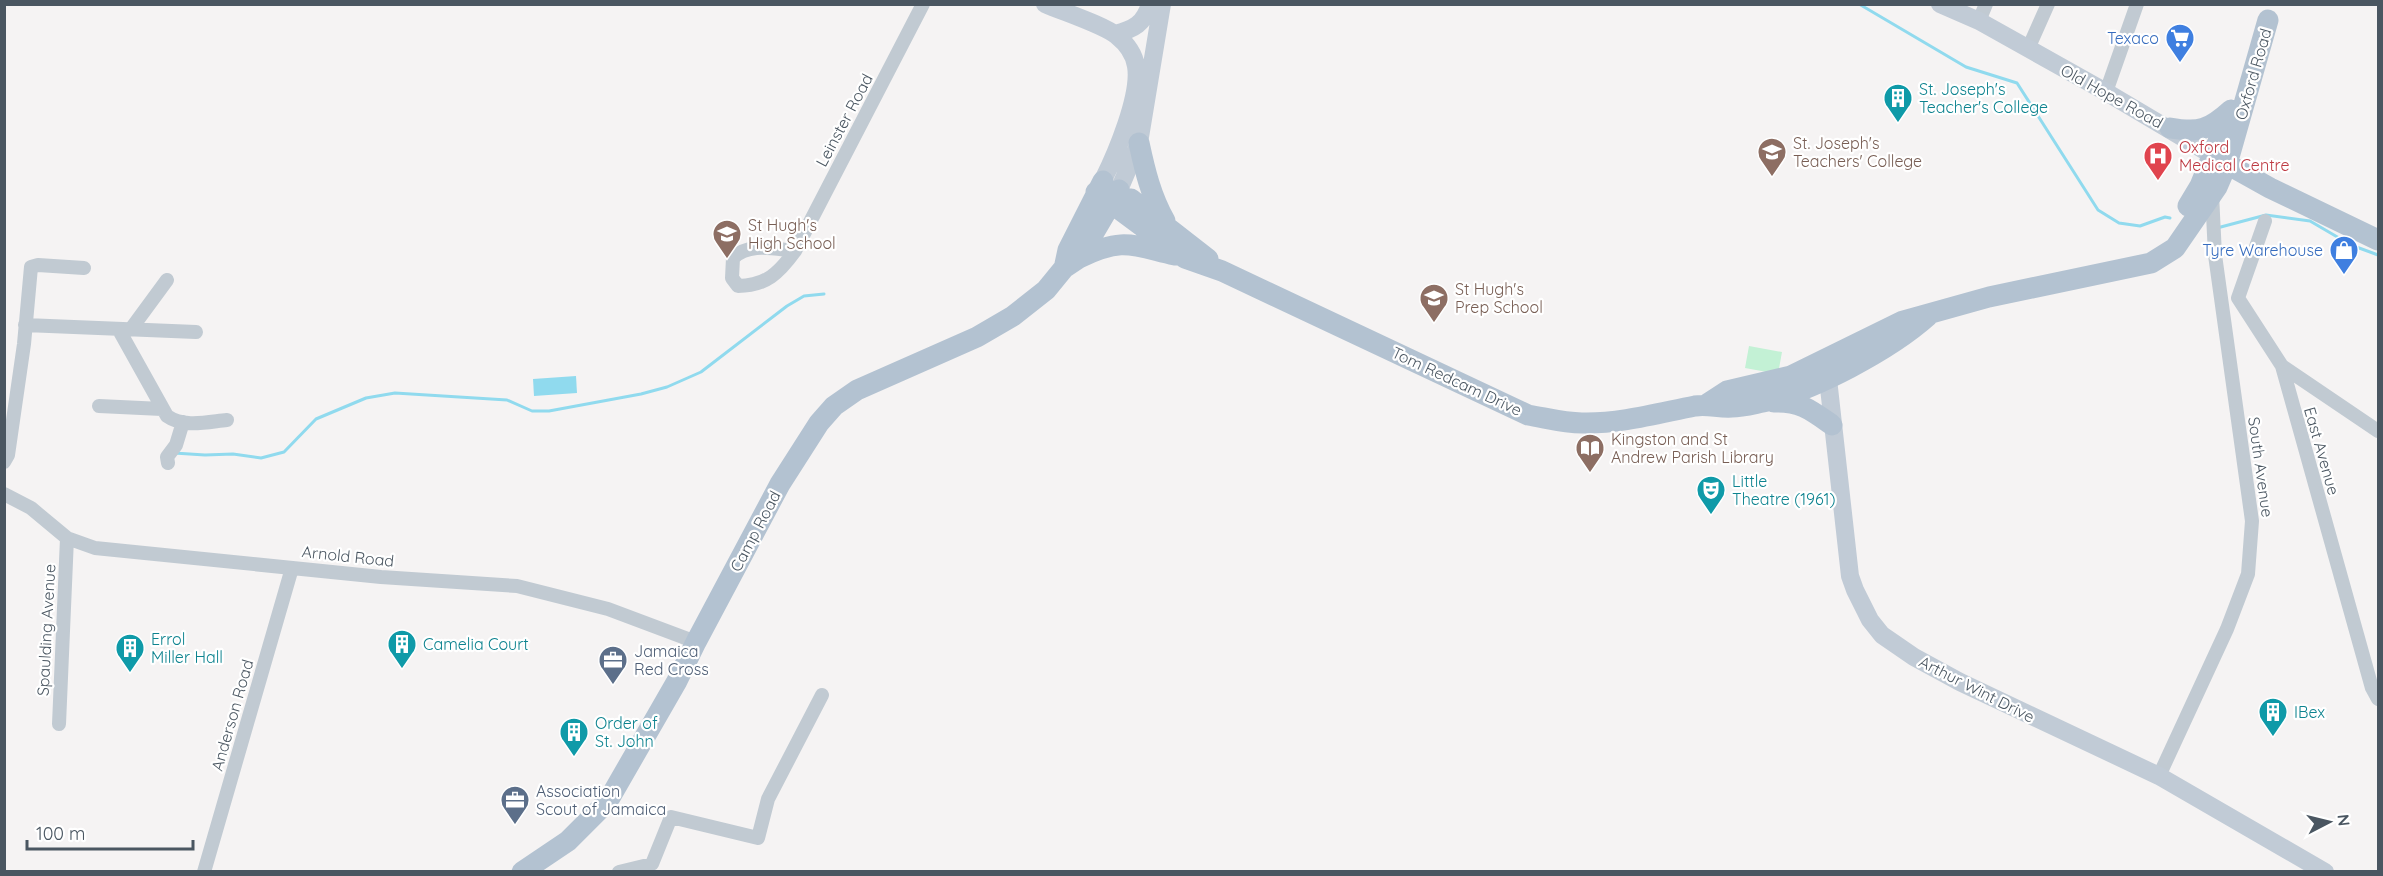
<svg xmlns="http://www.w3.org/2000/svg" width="2383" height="876" viewBox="0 0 2383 876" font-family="Quicksand,sans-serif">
<rect width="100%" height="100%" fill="#f5f3f3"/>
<path fill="#c3f1d5" d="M1749,346L1782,352L1778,374L1745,368Z"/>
<path fill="#90daee" d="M576,376L577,393L534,396L533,379Z"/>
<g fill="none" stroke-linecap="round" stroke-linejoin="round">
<path stroke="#90daee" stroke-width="3" d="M1859,4L1966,67L2017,83L2098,210L2119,223L2140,226L2165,217L2170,218
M2217,228L2266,215L2310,221L2351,245L2378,255
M174,453L205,455L233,454L261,458L284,452L316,419L366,398L395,393L507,400L532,411H549L641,394L667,387L701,372L787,306L804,296L824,294"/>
<path stroke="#c1cad2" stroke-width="14" d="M1979,21L1986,4
M2028,49L2048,4
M2106,92L2137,4
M2265,221L2238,298L2282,366L2372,688L2378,699
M795,251C774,249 749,242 733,258L732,278L738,286C766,286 779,273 795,251L923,4
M25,325L196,332
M131,329L167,280
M119,330L167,416C184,428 207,422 227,420
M2282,366L2378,431
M99,406L162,409
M4,462L8,455L24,344L31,267L38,265L84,268
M168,463L167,457L176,445L183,422
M4,494L31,508L67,538L95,548L381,577L517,586L608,609L696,642
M59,724L67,538
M2159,776L2227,629L2248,574L2252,521L2215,255L2212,194
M204,872L292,568
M619,872L652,864L671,817L758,838L768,799L822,695"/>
<path stroke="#c1cbd6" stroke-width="18" d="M1045,4C1063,12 1104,25 1117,36C1127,44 1134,54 1136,66C1141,95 1116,154 1103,180
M1940,4L1979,21L2106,92L2224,162
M1115,34C1134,29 1144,24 1150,4
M1119,190L1139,143L1162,4
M1823,367L1828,379L1850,576L1855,590L1870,620L1882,635L1914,657L1960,682L2159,776L2325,872"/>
<path stroke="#b3c2d1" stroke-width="21" d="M2170,128C2199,133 2209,130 2231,110
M1139,143C1145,171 1151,196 1165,221
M2227,164L2270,188L2378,240
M1096,192L1185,258L1222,271L1528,415C1546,418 1564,423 1582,423C1620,424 1659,413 1695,406C1708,404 1719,408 1732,407C1742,407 1753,404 1763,402C1813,391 1890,350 1928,316
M1131,199L1208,259
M2188,206L2200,186L2228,117
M1079,258C1123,237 1131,245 1175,255
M1065,264L1068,250L1103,181
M1774,402C1800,401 1811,410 1832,425
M1707,404L1727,391L1791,376L1903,321L1989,297L2151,263L2175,248L2217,187L2227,164L2268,20
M522,872L568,841L608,801L677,681L696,642L780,484L819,423L834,406L857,390L977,337L1013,316L1046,290L1064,268L1079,258L1119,190"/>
</g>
<defs>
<g id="supermarket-pin" transform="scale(1.5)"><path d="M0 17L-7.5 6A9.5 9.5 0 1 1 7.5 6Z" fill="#3f7fe0" stroke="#fff"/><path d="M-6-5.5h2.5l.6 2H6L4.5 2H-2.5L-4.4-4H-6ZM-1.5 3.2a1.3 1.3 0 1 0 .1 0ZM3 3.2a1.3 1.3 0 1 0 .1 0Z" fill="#fff"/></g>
<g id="building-pin" transform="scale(1.5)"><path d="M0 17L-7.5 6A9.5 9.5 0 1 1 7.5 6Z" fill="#0f9aa8" stroke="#fff"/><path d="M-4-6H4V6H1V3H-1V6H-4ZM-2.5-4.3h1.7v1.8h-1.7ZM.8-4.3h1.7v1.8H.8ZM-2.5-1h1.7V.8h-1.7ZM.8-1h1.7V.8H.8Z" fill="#fff"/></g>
<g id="school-pin" transform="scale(1.5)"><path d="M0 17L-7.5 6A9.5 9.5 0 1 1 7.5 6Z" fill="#8d6e63" stroke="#fff"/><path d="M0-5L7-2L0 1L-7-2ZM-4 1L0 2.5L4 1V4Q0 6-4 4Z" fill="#fff"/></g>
<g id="hospital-pin" transform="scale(1.5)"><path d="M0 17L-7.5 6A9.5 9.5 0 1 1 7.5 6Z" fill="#e0444e" stroke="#fff"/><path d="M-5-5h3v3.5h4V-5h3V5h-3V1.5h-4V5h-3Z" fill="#fff"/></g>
<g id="shop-pin" transform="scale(1.5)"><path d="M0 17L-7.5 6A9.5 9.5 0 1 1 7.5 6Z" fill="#3f7fe0" stroke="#fff"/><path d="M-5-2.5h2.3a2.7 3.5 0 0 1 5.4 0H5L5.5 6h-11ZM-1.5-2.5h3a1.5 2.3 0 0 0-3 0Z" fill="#fff"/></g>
<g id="library-pin" transform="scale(1.5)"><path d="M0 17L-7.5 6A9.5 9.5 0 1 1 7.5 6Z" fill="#8d6e63" stroke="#fff"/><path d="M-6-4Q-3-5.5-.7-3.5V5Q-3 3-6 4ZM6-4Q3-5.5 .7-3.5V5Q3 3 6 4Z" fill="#fff"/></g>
<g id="theatre-pin" transform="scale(1.5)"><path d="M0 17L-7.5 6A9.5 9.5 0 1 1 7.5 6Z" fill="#0f9aa8" stroke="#fff"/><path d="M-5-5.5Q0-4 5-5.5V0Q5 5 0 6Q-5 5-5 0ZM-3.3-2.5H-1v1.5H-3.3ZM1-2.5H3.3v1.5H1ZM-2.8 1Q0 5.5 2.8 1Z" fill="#fff"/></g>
<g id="office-pin" transform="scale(1.5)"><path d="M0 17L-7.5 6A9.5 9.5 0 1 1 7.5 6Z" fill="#5c6f8a" stroke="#fff"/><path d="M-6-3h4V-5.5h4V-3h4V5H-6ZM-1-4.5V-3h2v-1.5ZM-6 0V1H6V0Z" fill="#fff"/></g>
</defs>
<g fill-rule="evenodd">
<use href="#supermarket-pin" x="2180" y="38"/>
<use href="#building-pin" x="1898" y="98"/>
<use href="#school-pin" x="1772" y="152"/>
<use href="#hospital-pin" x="2158" y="156"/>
<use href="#school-pin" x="727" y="234"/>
<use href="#shop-pin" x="2344" y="250"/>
<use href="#school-pin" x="1434" y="298"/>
<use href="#library-pin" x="1590" y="448"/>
<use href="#theatre-pin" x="1711" y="490"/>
<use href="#building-pin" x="402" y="644"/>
<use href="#building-pin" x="130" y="648"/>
<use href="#office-pin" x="613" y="660"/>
<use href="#building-pin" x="2273" y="712"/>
<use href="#building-pin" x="574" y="732"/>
<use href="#office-pin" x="515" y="800"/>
</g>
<g text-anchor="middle" stroke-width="4.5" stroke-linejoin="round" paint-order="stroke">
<g font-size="16" fill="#366cbe" stroke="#fff" text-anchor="end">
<text x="2159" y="44">Texaco</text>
<text x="2323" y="256">Tyre Warehouse</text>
</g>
<g font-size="16" fill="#4a5661" stroke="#fff">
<text transform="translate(2253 74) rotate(-74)" y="6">Oxford Road</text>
<text transform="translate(2112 96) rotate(29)" y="6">Old Hope Road</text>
<text transform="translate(844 120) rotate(-62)" y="6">Leinster Road</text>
<text transform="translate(1457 381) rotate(25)" y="6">Tom Redcam Drive</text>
<text transform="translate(2322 451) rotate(74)" y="6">East Avenue</text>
<text transform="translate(2261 467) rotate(82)" y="6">South Avenue</text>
<text transform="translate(755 531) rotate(-62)" y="6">Camp Road</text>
<text transform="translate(348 556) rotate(6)" y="6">Arnold Road</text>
<text transform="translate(46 630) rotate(-87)" y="6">Spaulding Avenue</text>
<text transform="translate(1977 689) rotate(27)" y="6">Arthur Wint Drive</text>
<text transform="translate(232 715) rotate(-74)" y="6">Anderson Road</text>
</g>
<g font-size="16" fill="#0d838f" stroke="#fff" text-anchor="start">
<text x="1919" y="95">St. Joseph's<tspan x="1919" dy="18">Teacher's College</tspan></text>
<text x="1732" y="487">Little<tspan x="1732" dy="18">Theatre (1961)</tspan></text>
<text x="151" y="645">Errol<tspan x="151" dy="18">Miller Hall</tspan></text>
<text x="423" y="650">Camelia Court</text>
<text x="2294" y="718">IBex</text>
<text x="595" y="729">Order of<tspan x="595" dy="18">St. John</tspan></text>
</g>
<g font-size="16" fill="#785e54" stroke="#fff" text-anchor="start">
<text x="1793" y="149">St. Joseph's<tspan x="1793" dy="18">Teachers' College</tspan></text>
<text x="748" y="231">St Hugh's<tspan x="748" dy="18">High School</tspan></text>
<text x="1455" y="295">St Hugh's<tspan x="1455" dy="18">Prep School</tspan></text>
<text x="1611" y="445">Kingston and St<tspan x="1611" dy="18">Andrew Parish Library</tspan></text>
</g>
<g font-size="16" fill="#be3a42" stroke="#fff" text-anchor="start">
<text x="2179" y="153">Oxford<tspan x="2179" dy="18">Medical Centre</tspan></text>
</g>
<g font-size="16" fill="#4e5e75" stroke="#fff" text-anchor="start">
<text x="634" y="657">Jamaica<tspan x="634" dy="18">Red Cross</tspan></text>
<text x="536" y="797">Association<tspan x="536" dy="18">Scout of Jamaica</tspan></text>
</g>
</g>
<rect width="2383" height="876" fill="none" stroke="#4a5661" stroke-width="12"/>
<g transform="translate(2329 822) rotate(83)" stroke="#ffffff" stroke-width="4.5" paint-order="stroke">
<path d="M0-4.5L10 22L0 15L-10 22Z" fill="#4a5661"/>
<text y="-9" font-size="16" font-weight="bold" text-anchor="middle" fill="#4a5661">N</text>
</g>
<path d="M27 840v9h166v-9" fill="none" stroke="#4a5661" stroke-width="3"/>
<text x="36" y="840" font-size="18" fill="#4a5661" stroke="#ffffff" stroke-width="4.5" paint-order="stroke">100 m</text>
</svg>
